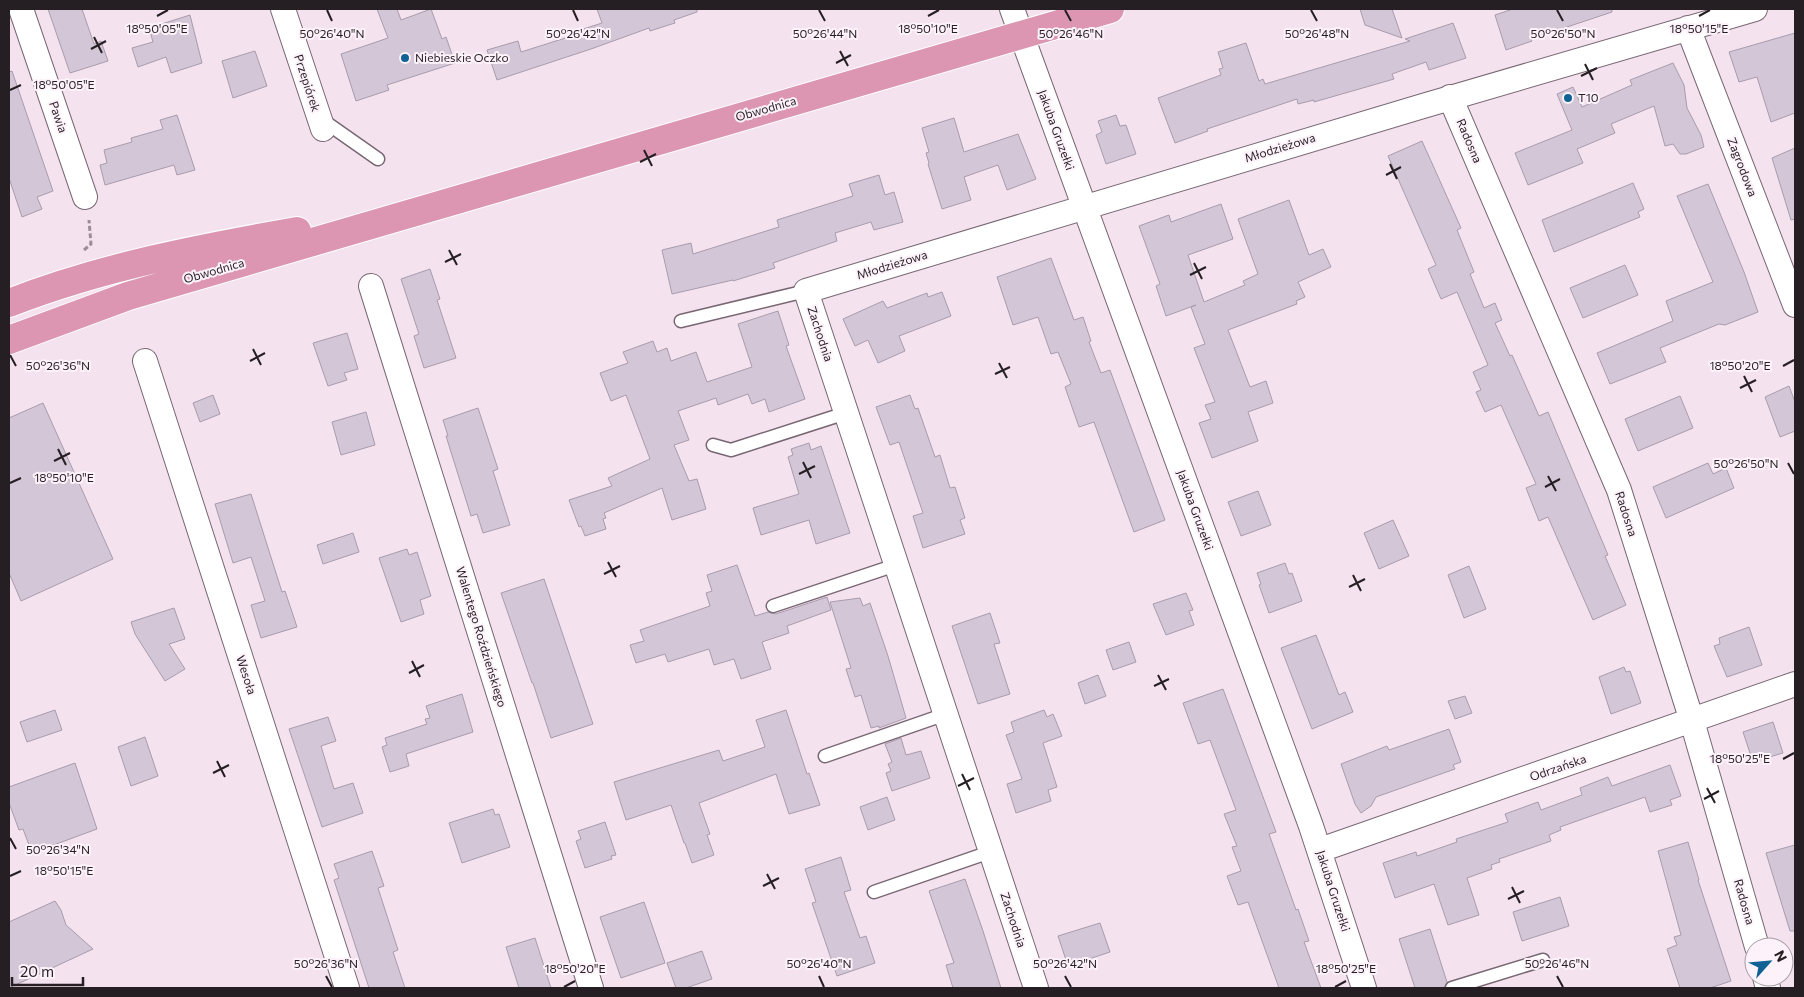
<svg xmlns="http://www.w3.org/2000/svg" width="1804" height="997" viewBox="0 0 1804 997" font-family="Commissioner,sans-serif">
<rect width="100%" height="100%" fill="#f5e2ef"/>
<path fill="#d3c6d7" stroke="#a89cac" d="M48,9H82L94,44L101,41L108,61L70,73Z
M377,9H397L401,20L431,9L442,39L446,37L455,63L387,85L389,90L356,101L341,54L388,38Z
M597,9H697V12L674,20L675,23L650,31L649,28L591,49L497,80L487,50L518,41L521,52L578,34L577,31L602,23Z
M1360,9H1392L1402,38L1365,25Z
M1513,9H1612V12L1531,39L1532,41L1506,50L1495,15Z
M190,15L202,63L171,73L166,57L138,67L132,48L153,42L149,28Z
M1453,23L1466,58L1429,70L1426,62L1392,74L1394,79L1314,102V100L1298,104L1297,99L1207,129L1208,131L1175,143L1158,98L1221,75L1219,69L1223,68L1218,52L1246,43L1259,81L1263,79L1265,84L1410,41L1405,39Z
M1795,33V113L1771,122L1757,77L1739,82L1729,52Z
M255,51L267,86L233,98L222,61Z
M1673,63L1684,85L1687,108L1701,135L1704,147L1686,154H1680L1673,144L1665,146L1654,106L1611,124L1615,133L1577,149L1583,163L1528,185L1515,153L1572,130L1557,94L1573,87L1582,107L1632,85L1630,80Z
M12,71L53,191L37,197L42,209L22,217L9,178V72Z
M177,115L195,170L177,175L174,165L105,185L100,165L107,163L104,150L132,142L131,138L163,129L160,120Z
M1116,115L1120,126L1126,125L1136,154L1106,164L1096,135L1102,132L1098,121Z
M954,118L964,152L1018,134L1036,179L1007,190L998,165L964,177L971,200L942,209L928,164L929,163L926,153L929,152L922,128Z
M1422,141L1461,228L1457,230L1474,272L1470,274L1484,308L1495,303L1502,320L1495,323L1510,356L1512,355L1539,416L1548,412L1608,555L1605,556L1626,605L1593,620L1548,517L1539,521L1526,488L1536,484L1501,405L1485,412L1476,392L1481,390L1473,372L1488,365L1457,292L1441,299L1428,269L1436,265L1388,156Z
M1795,148V219L1791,220L1772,158Z
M879,175L885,195L894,192L903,222L874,230L871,222L835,233L837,241L773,263L775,268L733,281V280L672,294L662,250L691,243L693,254L779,227L777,220L853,196L849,184Z
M1633,183L1644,209L1638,212L1640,217L1554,252L1542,220Z
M1708,184L1744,272L1758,312L1725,325L1719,324L1660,348L1666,362L1610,384L1597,353L1673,321L1666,301L1713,282L1677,196Z
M1289,200L1309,255L1323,249L1331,267L1298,282L1305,297L1296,301L1297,304L1228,330L1250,387L1266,381L1273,403L1248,412L1258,441L1212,458L1199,423L1211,419L1205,405L1215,402L1194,348L1205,344L1191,307L1196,305L1166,316L1156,286L1160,284L1139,226L1169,215L1171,222L1221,204L1233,239L1188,255L1204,302L1245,285L1243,281L1258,274L1238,219Z
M1051,258L1074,320L1083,317L1091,341L1089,342L1101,373L1110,370L1165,520L1134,532L1094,422L1079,427L1065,387L1071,384L1058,352L1051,354L1038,317L1013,325L997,277Z
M1625,265L1638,295L1583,318L1570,288Z
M430,269L440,299L437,300L456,358L424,368L414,336L419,334L401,279Z
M942,292L951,316L899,336L905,351L878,363L868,340L855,346L843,319L883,301L887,308L927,293L928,297Z
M778,311L789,345L786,346L805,399L769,412L765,399L752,404L748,394L718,405L716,398L678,411L689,440L674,445L689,481L697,479L706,509L672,520L662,488L604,513L606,518L603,519L606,529L585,536L581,526L579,527L569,500L612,486L608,478L650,459L626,395L611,401L600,373L628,363L623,352L653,341L657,352L667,348L671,361L696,352L707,382L752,367L738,324Z
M347,333L358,369L344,373L347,380L328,386L313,343Z
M1789,386L1795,402V431L1780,437L1765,397Z
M213,395L220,414L200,422L193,403Z
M910,395L915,409L918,408L935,457L940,455L950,488L955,487L965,518L960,520L965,534L923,548L913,516L923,513L899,442L890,445L876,407Z
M1680,396L1693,428L1638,451L1625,419Z
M43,403L113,559L21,601L9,573V418Z
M478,408L498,469L493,471L510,525L483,533L477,514L471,516L446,436H448L443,420Z
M366,412L375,445L341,455L332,422Z
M809,443L811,450L821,446L850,533L816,544L809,520L761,535L753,508L799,494L788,457L793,455L791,449Z
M1708,463L1713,474L1726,468L1734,488L1666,518L1653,487Z
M1258,491L1271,525L1241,536L1228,502Z
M251,494L282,592L285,591L297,627L261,638L251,605L265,601L251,557L233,563L215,504Z
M1393,520L1409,556L1379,569L1364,533Z
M353,533L359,552L323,564L317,545Z
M407,549L409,555L417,552L431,596L420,600L424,614L401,622L379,558Z
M1285,563L1289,574L1292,573L1302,601L1269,613L1259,585L1261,584L1257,573Z
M737,565L755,616L768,612L776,614L827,597L831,610L787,626L789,633L762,642L771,669L741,679L734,659L714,665L709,649L668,662L665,654L636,663L630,645L644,641L640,630L710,606L706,593L712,591L707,575Z
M1469,566L1486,609L1464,618L1448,575Z
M544,579L593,724L551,738L533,683H532L501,593Z
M1186,593L1193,610L1189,611L1194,625L1166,635L1153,604Z
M860,598L863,606L870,603L888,656L906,718L879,728V726L871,728L861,695L855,697L846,669L851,668L830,602Z
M174,608L185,639L169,644L185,669L165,681L135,634L131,622Z
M990,613L1000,643L994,644L1010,694L978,704L952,626Z
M1749,627L1762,665L1727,677L1714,646L1720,644L1719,638Z
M1316,635L1339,695L1345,692L1353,712L1312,729L1281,648Z
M1129,642L1136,662L1113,670L1106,650Z
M1624,667L1626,672L1630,671L1641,703L1611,714L1599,677Z
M1098,675L1106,696L1085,704L1078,683Z
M1223,689L1276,832L1269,834L1296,910L1298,909L1309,941L1304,942L1321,988H1279L1248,902L1238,905L1227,876L1241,871L1232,847L1237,846L1224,814L1236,810L1210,740L1198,744L1183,703Z
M462,694L473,732L406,754L409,766L390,772L382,747L387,745L385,738L427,724L425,719L430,718L426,706Z
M1465,696L1472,713L1455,719L1448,701Z
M55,710L62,730L27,742L20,722Z
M786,710L807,774L809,773L820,805L789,814L776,774L699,803L710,834L707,835L714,855L692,863L685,843H684L671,805L626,820L614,782L719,750L723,761L765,747L756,720Z
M1044,710L1047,717L1053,714L1062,736L1043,743L1057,787L1048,790L1051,801L1016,813L1007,784L1022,779L1006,735L1014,732L1011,722Z
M328,717L336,741L321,746L334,789L353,783L363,813L322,827L289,729Z
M1773,722L1783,753L1753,762L1743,732Z
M1449,729L1461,762L1453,765L1455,769L1376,797L1371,806L1361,813L1355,804L1341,764L1387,746L1389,750Z
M145,737L158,776L131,786L118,747Z
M901,738L906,755L921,751L930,778L892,791L886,773L891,771L888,764L892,762L885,744Z
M75,763L97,829L32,853L23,829L19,830L9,803V787Z
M1670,765L1681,796L1670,800L1672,805L1650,812L1645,797L1560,827L1561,830L1549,835L1551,841L1499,859L1500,862L1491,865L1492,869L1467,878L1479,915L1448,925L1434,884L1395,898L1383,863L1416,852L1417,856L1457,842L1456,839L1508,822L1505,814L1538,802L1541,810L1582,795L1580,788L1608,777L1612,786Z
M887,797L895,820L868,830L860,807Z
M493,809L495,815L499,814L510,847L462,863L449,823Z
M605,822L616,855L611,856L612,859L585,868L576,841L581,839L578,831Z
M1688,842L1699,880H1698L1731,981L1710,988H1680L1667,949L1677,945L1674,937L1681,935L1658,851Z
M1795,845V931H1790L1766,853Z
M372,851L384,886L378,888L398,950L393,952L405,988H369L334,880L339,878L334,864Z
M841,857L851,890L844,892L860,938L866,936L875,963L837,976L812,903L816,902L805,869Z
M965,879L983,931L1001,988H953L946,965L954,963L929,891Z
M1560,897L1569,926L1522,941L1513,912Z
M55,901L61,910L66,925L93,949L9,988V922Z
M644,902L665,963L621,978L600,917Z
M1100,923L1110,952L1068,966L1058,936Z
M1430,929L1447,982L1444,988H1415L1399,939Z
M535,938L551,988H519L506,947Z
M702,951L712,979L686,988H676L667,963Z"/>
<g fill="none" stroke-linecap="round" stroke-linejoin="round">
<g stroke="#786773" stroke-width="15">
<path id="service" d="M321,119L378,159
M681,321L806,291
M713,445L731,450L846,413
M773,606L896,565
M825,756L946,714
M874,892L990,852
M1452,988L1543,960"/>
</g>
<g stroke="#786773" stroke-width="26">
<path id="minor" d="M21,9L85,197
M283,9L323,129
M1012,9L1311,826L1364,988
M1688,28L1795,305
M1450,97L1619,490L1692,721L1757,947
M371,286L591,988
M145,361L347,988
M1320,850L1795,684
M1765,977L1768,988
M1036,988L806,291L1423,106L1755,9"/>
</g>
<g stroke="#fff" stroke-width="30">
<path id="trunk" d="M9,303C101,267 200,248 297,231
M9,340L128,296L1110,9"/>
</g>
<path stroke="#9c8e98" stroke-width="3" stroke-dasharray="5 2.5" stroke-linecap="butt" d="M84,250L91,244L89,220"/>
<use href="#service" stroke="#fff" stroke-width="12"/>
<use href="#minor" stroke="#fff" stroke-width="24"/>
<use href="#trunk" stroke="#dc96b2" stroke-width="28"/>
</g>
<path fill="none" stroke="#251e23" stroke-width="2" d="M327,10L332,21M573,10L578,21M819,10L825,21M1065,10L1071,21M1311,10L1317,21M1557,10L1563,21M157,16L168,10M928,16L939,10M1699,16L1710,10M94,37L102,53M91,49L106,41M840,51L848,66M836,63L851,55M1585,64L1593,80M1581,76L1597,68M10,90L21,85M644,150L652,166M640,162L656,154M1390,164L1397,179M1386,175L1401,167M449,250L457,265M445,262L461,254M1194,263L1202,279M1190,275L1206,267M253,349L261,365M10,355L16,366M250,361L265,353M999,363L1007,378M1783,366L1794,360M995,374L1010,367M1744,376L1752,392M1740,388L1756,380M58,449L66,465M54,461L70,453M803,462L811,478M1788,463L1794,474M799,474L815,466M1548,476L1556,491M10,483L21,478M1545,487L1560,479M608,562L616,577M604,574L620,566M1353,575L1361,591M1349,587L1365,579M412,661L420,677M409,673L424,665M1158,675L1166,690M1154,686L1169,679M1783,759L1794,753M217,761L225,777M213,773L229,765M962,774L970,790M958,786L974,778M1707,788L1715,803M1704,799L1719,791M10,838L16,849M767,874L775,889M10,876L21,871M763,886L779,878M1512,887L1520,903M1508,899L1524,891M326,976L332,987M819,976L824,987M1065,976L1071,987M1557,976L1563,987M564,987L575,981M1335,987L1346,981"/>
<g fill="#106294" stroke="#fdf2fa" stroke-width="2">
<circle cx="405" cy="58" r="5"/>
<circle cx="1568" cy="98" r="5"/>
</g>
<g text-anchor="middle" stroke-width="4" stroke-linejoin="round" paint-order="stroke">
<g font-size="12" fill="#251e23" stroke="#fdf2fa" text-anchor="start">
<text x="415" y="62">Niebieskie Oczko</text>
<text x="1578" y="102">T10</text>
</g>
<g font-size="12" fill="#251e23" stroke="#fdf2fa">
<text transform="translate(307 83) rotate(72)" y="4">Przepiórek</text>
<text transform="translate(766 109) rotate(-16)" y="4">Obwodnica</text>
<text transform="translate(58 117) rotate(71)" y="4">Pawia</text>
<text transform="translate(1056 130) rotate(70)" y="4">Jakuba Gruzełki</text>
<text transform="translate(1469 141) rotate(67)" y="4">Radosna</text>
<text transform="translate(1280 148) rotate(-17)" y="4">Młodzieżowa</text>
<text transform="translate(1742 167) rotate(69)" y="4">Zagrodowa</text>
<text transform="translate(892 265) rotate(-17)" y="4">Młodzieżowa</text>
<text transform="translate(214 271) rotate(-16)" y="4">Obwodnica</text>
<text transform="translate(820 334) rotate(72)" y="4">Zachodnia</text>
<text transform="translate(1195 510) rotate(70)" y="4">Jakuba Gruzełki</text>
<text transform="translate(1626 514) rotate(72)" y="4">Radosna</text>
<text transform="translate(481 637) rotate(73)" y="4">Walentego Roździeńskiego</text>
<text transform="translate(246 675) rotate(72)" y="4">Wesoła</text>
<text transform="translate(1558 768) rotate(-19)" y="4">Odrzańska</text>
<text transform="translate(1333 891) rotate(72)" y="4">Jakuba Gruzełki</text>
<text transform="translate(1744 902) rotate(74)" y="4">Radosna</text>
<text transform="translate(1013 920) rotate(72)" y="4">Zachodnia</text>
</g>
</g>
<g font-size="12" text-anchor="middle" fill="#251e23" stroke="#fdf2fa" stroke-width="4" stroke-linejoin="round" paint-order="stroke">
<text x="157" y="33">18°50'05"E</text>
<text x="928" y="33">18°50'10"E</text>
<text x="1699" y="33">18°50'15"E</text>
<text x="332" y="38">50°26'40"N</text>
<text x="578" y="38">50°26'42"N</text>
<text x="825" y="38">50°26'44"N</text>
<text x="1071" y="38">50°26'46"N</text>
<text x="1317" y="38">50°26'48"N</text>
<text x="1563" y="38">50°26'50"N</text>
<text x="64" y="89">18°50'05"E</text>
<text x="1740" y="370">18°50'20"E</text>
<text x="58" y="370">50°26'36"N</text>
<text x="1746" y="468">50°26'50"N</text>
<text x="64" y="482">18°50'10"E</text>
<text x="1740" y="763">18°50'25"E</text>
<text x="58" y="854">50°26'34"N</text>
<text x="64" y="875">18°50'15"E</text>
<text x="326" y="968">50°26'36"N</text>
<text x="819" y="968">50°26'40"N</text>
<text x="1065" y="968">50°26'42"N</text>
<text x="1557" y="968">50°26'46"N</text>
<text x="575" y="973">18°50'20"E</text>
<text x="1346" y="973">18°50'25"E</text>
</g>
<rect width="1804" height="997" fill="none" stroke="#251e23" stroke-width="20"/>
<g transform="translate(1769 962) rotate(63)"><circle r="24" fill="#fdf2fa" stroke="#a79da4"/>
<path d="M0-4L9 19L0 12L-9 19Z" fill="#106294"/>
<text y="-8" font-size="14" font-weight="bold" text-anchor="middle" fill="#251e23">N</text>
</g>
<path d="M12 977v8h71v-8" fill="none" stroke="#251e23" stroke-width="2.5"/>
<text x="20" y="977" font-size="15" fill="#251e23" stroke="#fdf2fa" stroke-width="4" paint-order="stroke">20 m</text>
</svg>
